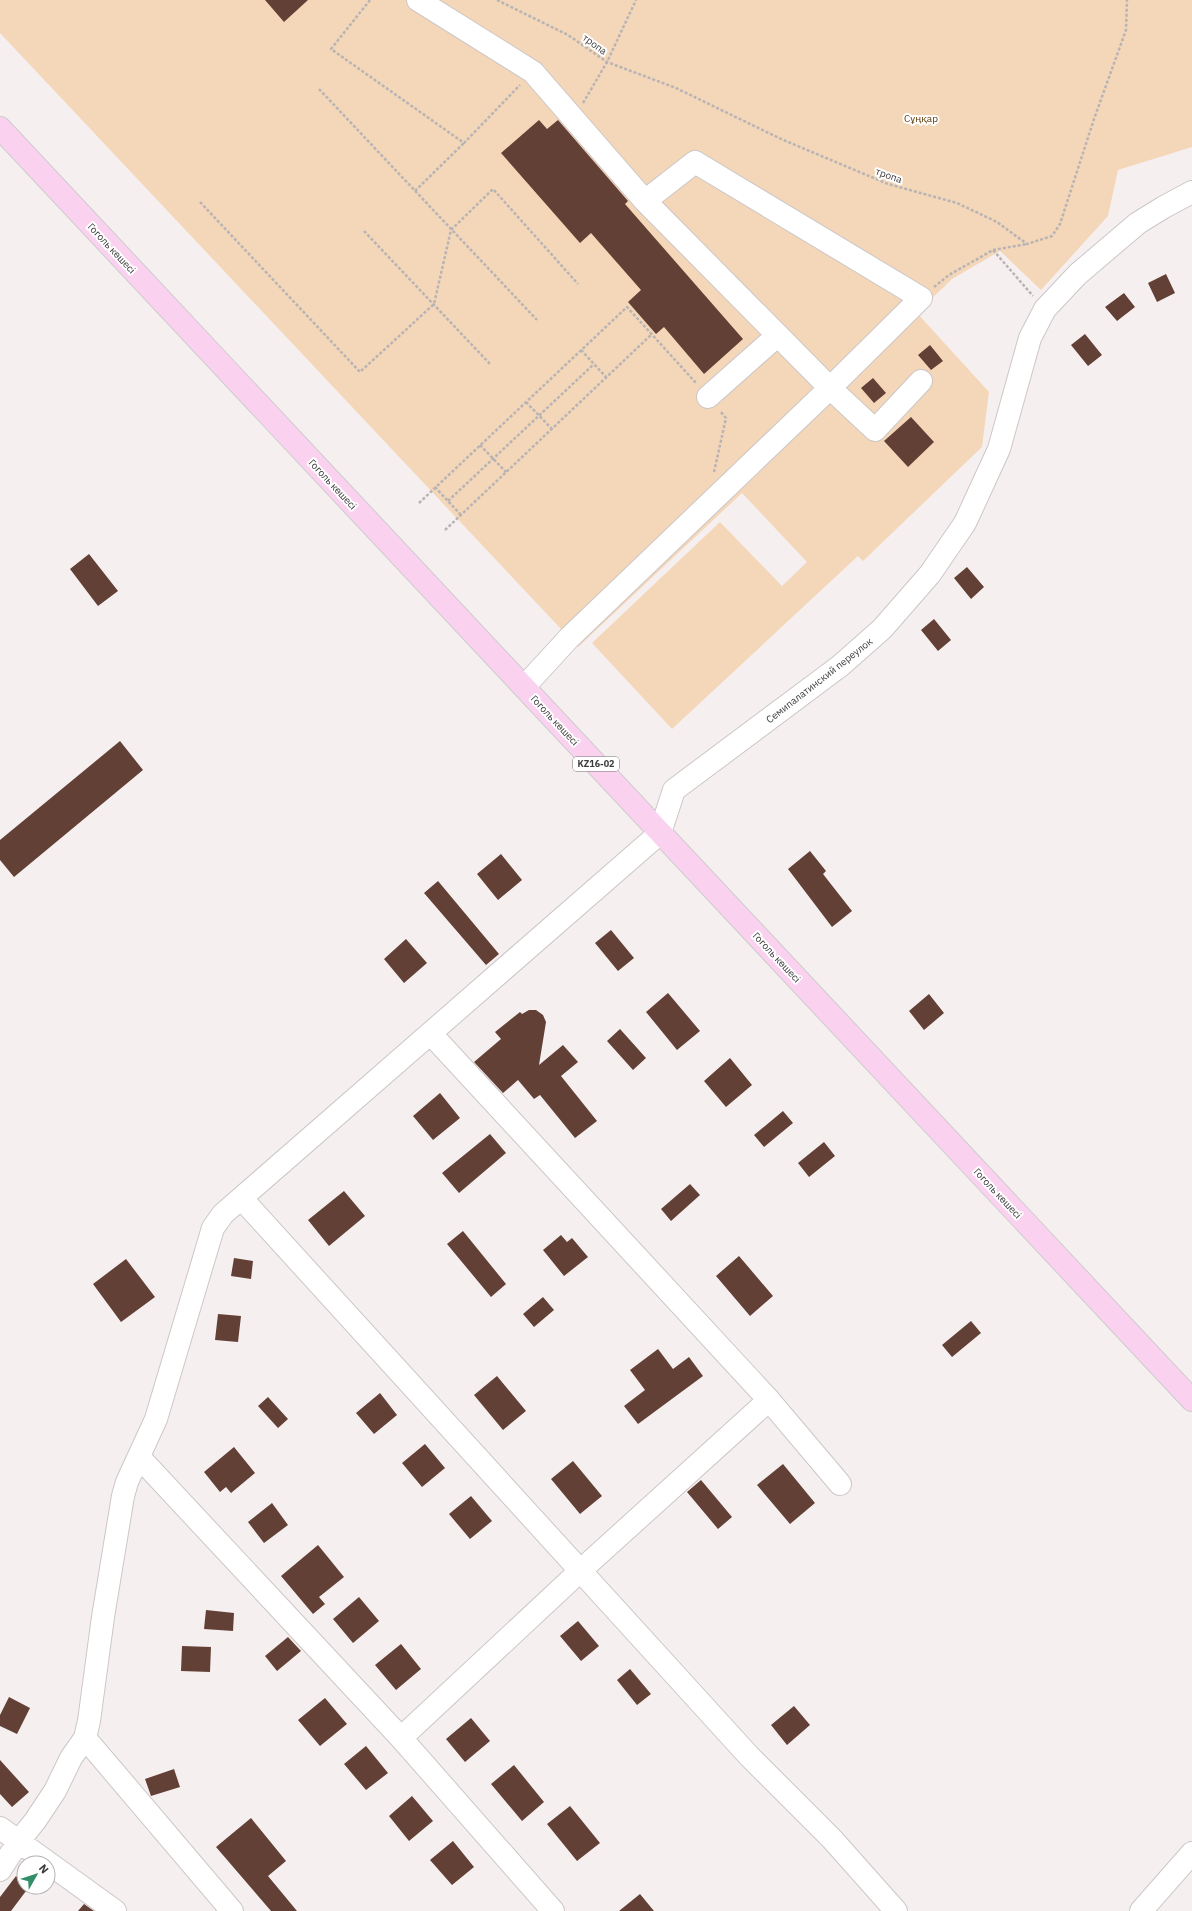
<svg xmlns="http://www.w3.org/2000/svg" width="1192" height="1911" viewBox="0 0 1192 1911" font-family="'IBM Plex Sans',sans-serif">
<rect width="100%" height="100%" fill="#f6eff0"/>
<path fill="#f4d7b8" d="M0,0H1192V147L1118,170L1108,216L1041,290L1000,251L952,279L917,313L989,392L982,447L863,561L858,556L672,729L592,643L720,522L782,586L807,562L742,493L578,647L0,33Z"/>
<path fill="#634035" d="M265,0H308L284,22Z
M539,120L547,129L558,120L628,201L625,204L743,339L704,374L664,327L656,334L628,302L641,290L591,233L580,243L501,153Z
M1166,274L1175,293L1157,302L1148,283Z
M1124,293L1135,307L1117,321L1105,307Z
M1085,334L1102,355L1088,366L1071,345Z
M930,345L943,361L931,370L918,355Z
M873,378L886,393L874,403L861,388Z
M911,417L934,442L908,467L884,441Z
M89,554L118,591L98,606L70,569Z
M967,567L984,587L971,599L954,578Z
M934,619L951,640L938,651L921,630Z
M120,741L143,770L14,877L0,860V840Z
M810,851L826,871L823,874L852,911L832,927L788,869Z
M501,854L522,880L498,900L477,874Z
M438,881L499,954L486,965L424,893Z
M611,930L634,958L618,971L595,943Z
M406,939L427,963L404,983L384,959Z
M668,993L700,1031L677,1050L646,1012Z
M929,994L944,1013L924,1030L909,1011Z
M529,1010H536L543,1015L546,1022L539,1065L563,1045L578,1062L561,1076L597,1121L575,1138L540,1095L534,1099L518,1080L503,1093L474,1062L501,1039L495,1032L520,1012L522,1014Z
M620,1029L646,1058L633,1070L607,1041Z
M730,1058L752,1085L726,1107L704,1081Z
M440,1093L460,1118L433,1140L413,1116Z
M783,1111L793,1123L764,1147L754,1135Z
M490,1134L506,1153L459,1193L442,1173Z
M824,1142L835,1156L809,1177L798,1163Z
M690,1184L700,1195L671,1221L661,1209Z
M344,1191L365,1216L329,1246L308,1220Z
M463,1231L506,1284L491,1297L447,1244Z
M561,1235L567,1242L572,1238L588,1257L564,1276L543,1250Z
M739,1256L773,1296L750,1316L716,1276Z
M234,1258L253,1261L251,1279L231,1276Z
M126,1259L155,1297L121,1322L93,1284Z
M543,1297L554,1310L534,1327L523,1314Z
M218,1314L241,1316L238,1342L215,1340Z
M971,1321L981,1333L952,1357L942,1345Z
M658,1349L673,1369L689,1357L703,1376L638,1424L624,1406L645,1390L630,1370Z
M497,1376L526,1411L503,1430L474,1395Z
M380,1393L397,1415L374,1434L356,1413Z
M268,1397L288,1419L278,1428L258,1406Z
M425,1444L445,1468L422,1487L402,1463Z
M234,1447L255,1473L231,1493L226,1487L220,1492L204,1472Z
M573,1461L602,1496L580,1514L551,1479Z
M783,1464L815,1503L790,1524L757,1485Z
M701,1480L732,1517L718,1529L687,1492Z
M471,1496L492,1521L470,1539L449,1514Z
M272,1503L288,1525L264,1543L248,1522Z
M318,1545L344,1577L319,1597L325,1604L313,1614L281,1576Z
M359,1597L379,1621L353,1643L333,1619Z
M206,1610L234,1613L233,1631L204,1629Z
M578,1621L599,1646L581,1661L560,1636Z
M288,1637L301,1651L277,1671L265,1656Z
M401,1644L421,1669L396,1690L375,1665Z
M182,1646L211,1647L210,1672L181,1671Z
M630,1669L651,1694L637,1705L617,1680Z
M9,1697L30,1708L17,1734L0,1726V1715Z
M325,1698L347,1724L320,1746L298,1720Z
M794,1706L810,1725L787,1745L771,1725Z
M471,1718L490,1741L465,1762L446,1739Z
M366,1746L388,1773L366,1790L344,1764Z
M0,1760L29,1792L12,1807L0,1794Z
M514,1765L544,1802L522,1821L491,1784Z
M174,1769L180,1787L151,1796L145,1779Z
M412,1796L433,1821L409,1841L389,1816Z
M570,1806L600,1843L577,1861L547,1824Z
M251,1818L286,1861L268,1876L297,1911H271L216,1847Z
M453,1841L474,1867L452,1885L430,1860Z
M16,1876L24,1882V1887H29L11,1911H0V1897Z
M640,1894L654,1911H619Z
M84,1904L94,1911H78Z"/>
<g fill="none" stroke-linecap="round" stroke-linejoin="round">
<g stroke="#cdc6c7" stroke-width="24">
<path id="minor" d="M418,0L533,72L645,201
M695,162L921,298L830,388L645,201Z
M708,397L778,335
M524,687L569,638L830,388L875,430L921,381
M431,1034L769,1400L840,1484
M242,1199L749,1756L832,1839L896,1911
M139,1457L401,1738L553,1911
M85,1738L232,1911
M401,1738L580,1571L769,1400
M0,1828L115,1911
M0,1870L19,1841L35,1821L55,1791L71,1758L85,1738L89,1721L103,1617L123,1496L127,1482L156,1419L213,1228L223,1214L660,833L674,790L840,666L882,629L930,574L965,523L999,449L1030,338L1045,309L1078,274L1138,223L1164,207L1192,192
M1141,1911L1192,1853"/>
</g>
<g stroke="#cdcccc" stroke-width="24">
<path id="major" d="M0,128L1192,1400"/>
</g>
<path stroke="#b8b3b4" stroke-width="2.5" stroke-dasharray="3 2" stroke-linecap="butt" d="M370,0L331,49L464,143L520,85
M497,0L568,35L607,62L676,88L781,139L888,184L957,203L997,222L1027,244L1052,236L1060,224L1094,119L1126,30L1127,0
M319,89L537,320
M583,103L607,62L636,0
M415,191L464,143
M200,202L360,372L434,304L451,230L493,189L578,284
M364,231L491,365
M993,250L1027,244
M934,287L949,275L993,250L1033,296
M581,350L606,377
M526,402L552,429
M480,445L506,472
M714,472L726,418L720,411
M435,487L461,515
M448,501L594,364
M419,503L627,307L696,383
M445,530L652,334"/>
<use href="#minor" stroke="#fff" stroke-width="22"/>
<use href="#major" stroke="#fbd1f0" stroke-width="22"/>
</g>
<g text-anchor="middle" stroke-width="4" stroke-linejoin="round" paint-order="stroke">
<rect fill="#fff" stroke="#777676" stroke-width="1" x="573" y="757" width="46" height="14" rx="3"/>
<g font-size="9" font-weight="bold" fill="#3d3b3b">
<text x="596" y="767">KZ16-02</text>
</g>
<g font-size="10" fill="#3d3b3b" stroke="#fff">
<text transform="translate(595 44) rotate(36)" y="4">тропа</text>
<text transform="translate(889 175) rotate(20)" y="4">тропа</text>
<text transform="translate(112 248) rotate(47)" y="4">Гоголь көшесі</text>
<text transform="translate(333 484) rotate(47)" y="4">Гоголь көшесі</text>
<text transform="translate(819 680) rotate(-38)" y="4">Семипалатинский переулок</text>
<text transform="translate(555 720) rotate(47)" y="4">Гоголь көшесі</text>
<text transform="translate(777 957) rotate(47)" y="4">Гоголь көшесі</text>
<text transform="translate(998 1193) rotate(47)" y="4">Гоголь көшесі</text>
</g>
<g font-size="10" fill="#5b3600" stroke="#fff">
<text x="921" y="122">Сұңқар</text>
</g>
</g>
<g transform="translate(36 1875) rotate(51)"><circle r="19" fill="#ffffff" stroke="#b1b1b1"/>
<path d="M0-3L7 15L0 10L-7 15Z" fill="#308f67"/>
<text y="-6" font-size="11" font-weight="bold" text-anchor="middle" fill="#3d3b3b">N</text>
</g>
</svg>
